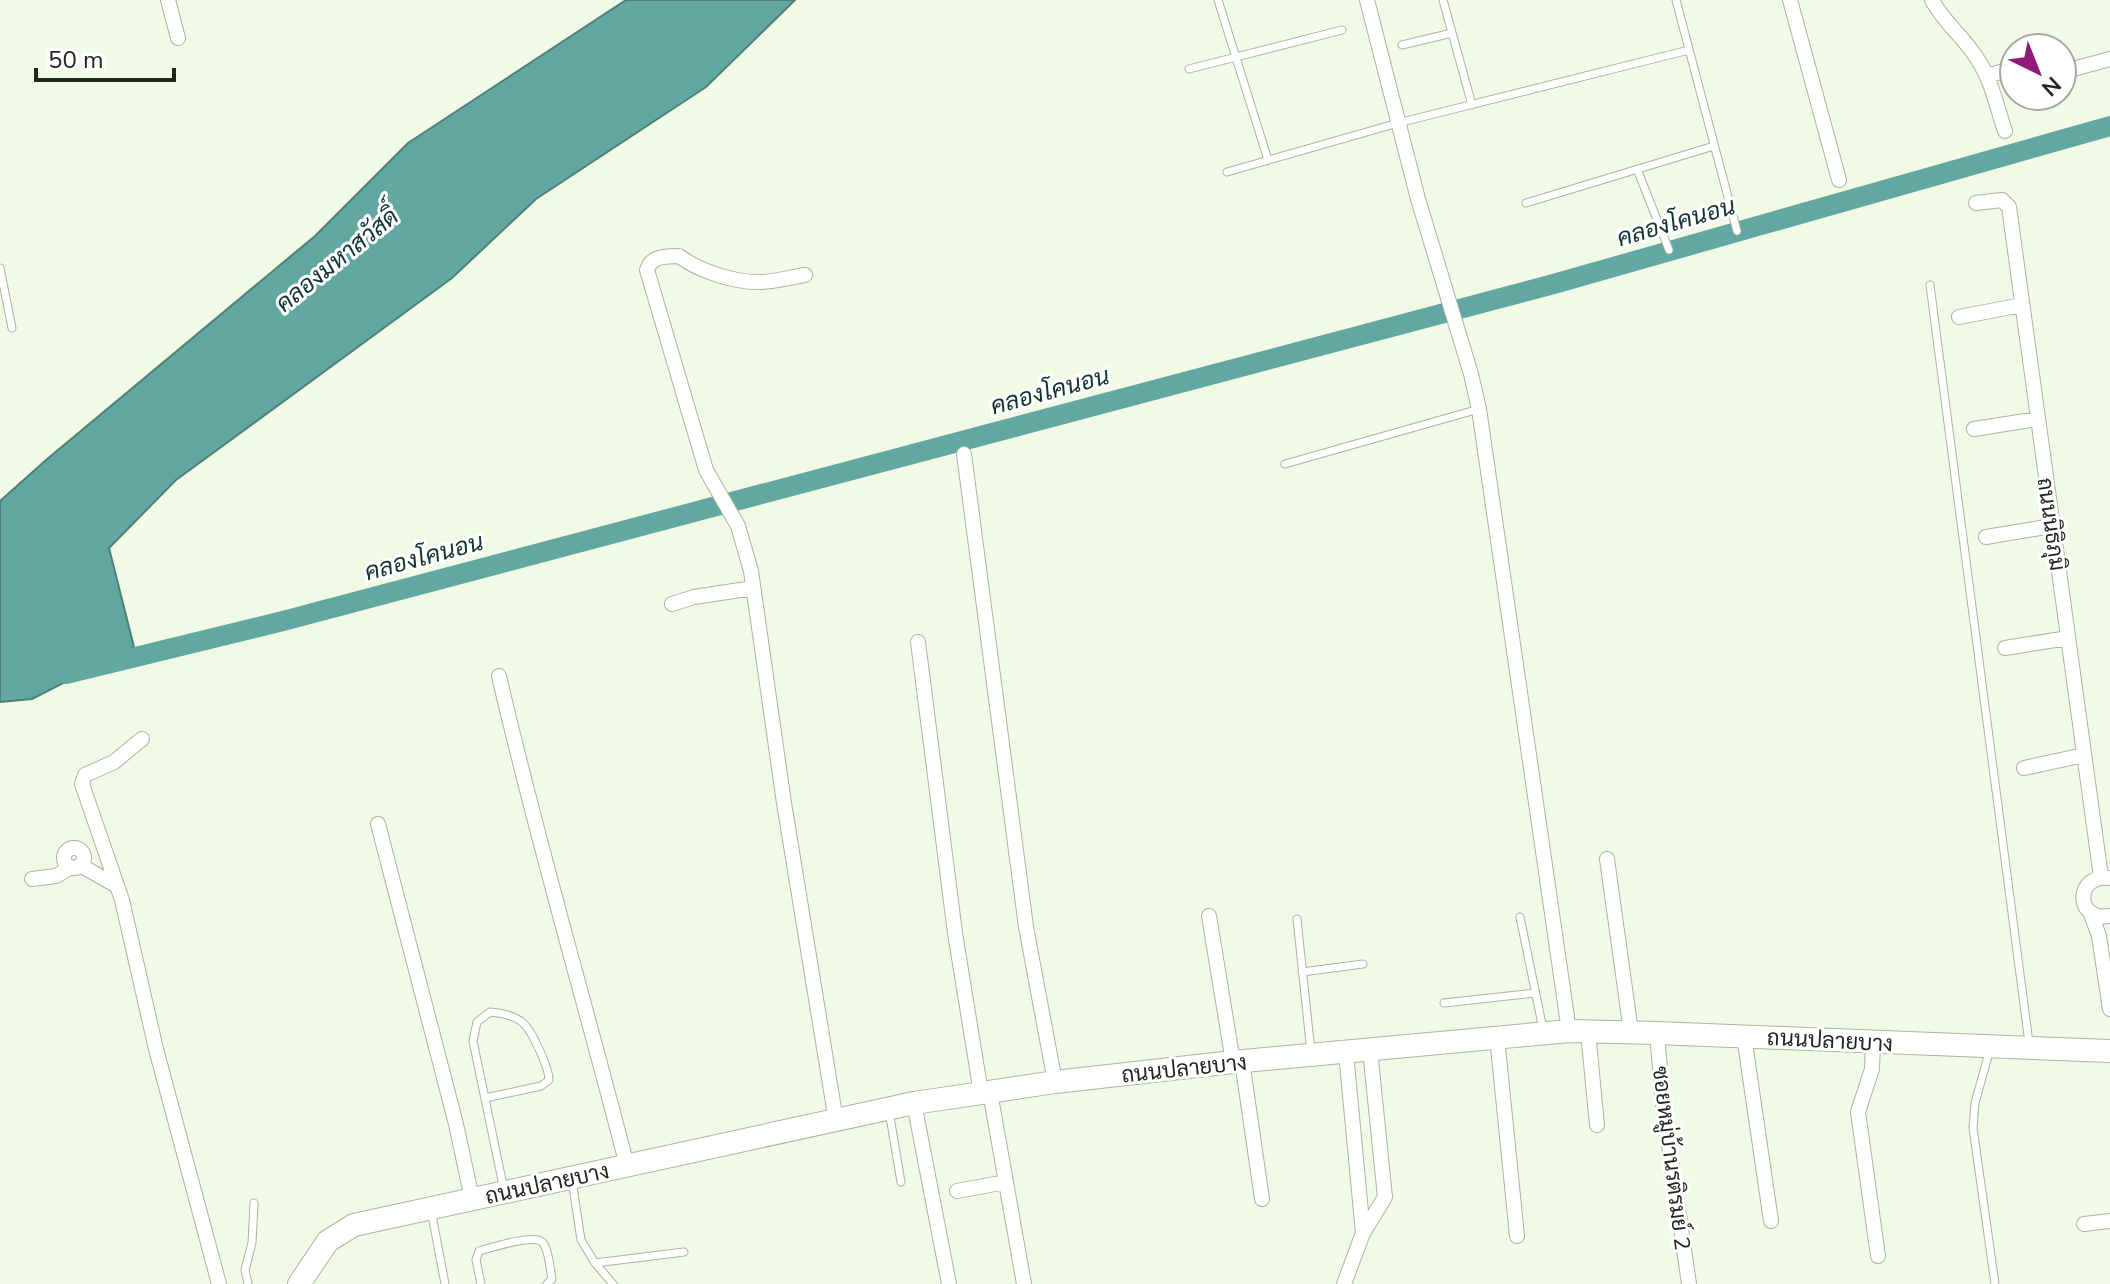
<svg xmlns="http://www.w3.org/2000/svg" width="2110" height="1284" viewBox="0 0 2110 1284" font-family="'Nunito Sans',Sarabun,sans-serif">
<rect width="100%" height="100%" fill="#f0fae5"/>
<path fill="#62a7a1" stroke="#4f807a" stroke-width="2" d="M626,0H795L706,87L536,199L452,278L176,480L109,548L134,647L32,699L0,702V501L46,460L315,236L408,143Z"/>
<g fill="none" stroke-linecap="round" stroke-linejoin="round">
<path stroke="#62a7a1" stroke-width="20" d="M66,674L283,621L1550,285L2110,126"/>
<g stroke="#aab4a0" stroke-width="9">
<path id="lane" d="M1218,0L1268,160
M1443,0L1472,105
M1676,0L1737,231
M1402,45L1452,33
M1189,69L1342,30
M1637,169L1669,250
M1227,172L1398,123L1689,50
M1526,203L1714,146
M0,268L12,328
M1930,285L2029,1043
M1285,464L1479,409
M1520,917L1543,1029
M1297,919L1311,1052
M1302,972L1363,964
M1444,1003L1535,993
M1990,1049L1975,1103L1973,1128L1995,1284
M485,1098L541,1086L549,1080C549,1068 534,1036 526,1026C518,1016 502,1013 490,1012L477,1022L473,1041L504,1190
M889,1111L901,1182
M572,1180L581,1240L595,1263L613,1284
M431,1210L445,1284
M595,1263L684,1252
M248,1284L245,1270L252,1243L254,1203
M481,1284L476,1260L479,1251C491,1248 532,1234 542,1242C549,1248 550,1270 552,1279L547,1284"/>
</g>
<g stroke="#aab4a0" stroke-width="16">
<path id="street" d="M168,0L178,38
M1367,0L1418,199L1471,374L1479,409L1569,1031
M1790,0L1839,180
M1932,0C1944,23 1965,38 1978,60C1992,81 1997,108 2005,131
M2062,72L2110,59
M1987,76L2014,68
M1976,203L2002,200L2009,207L2101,877
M805,275C791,277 775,282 761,282C735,283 699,271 679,256C665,257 652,255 647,270L706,470L738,526L751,571L784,803L836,1121
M1959,317L2022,305
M1974,429L2037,419
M964,454L1026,927L1055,1082
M1986,537L2052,526
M672,604L694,597L753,588
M918,642L955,933L981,1093
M2005,648L2068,638
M499,676C537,841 585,1002 627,1166
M142,739L114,762L85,775L82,784L122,900L156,1049L219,1284
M2024,768L2084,755
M378,824L456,1124L472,1199
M64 858a10 10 0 1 1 20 0a10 10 0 1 1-20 0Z
M1607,859L1631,1032
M80,865L117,886
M2110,878C2075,873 2074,922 2110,916
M32,879L56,876L71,867
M2091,914L2099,936L2110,1009
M1209,916L1233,1062
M1588,1032L1597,1125
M1657,1033L1663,1104L1689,1284
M1744,1036L1771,1221
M1497,1037L1517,1236
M1873,1042L1872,1069L1858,1112L1878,1256
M1346,1053L1363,1233
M1242,1061L1262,1199
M990,1092L1024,1284
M914,1103L949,1284
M957,1191L1006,1182
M2084,1224L2110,1221
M1344,1284L1363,1233L1385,1197L1370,1050"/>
</g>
<g stroke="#aab4a0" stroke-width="24">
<path id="secondary" d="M299,1284L328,1241L354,1225L914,1103L1055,1082L1233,1062L1569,1031L1657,1033L2110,1051"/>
</g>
<use href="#lane" stroke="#fff" stroke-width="7"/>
<use href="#street" stroke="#fff" stroke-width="14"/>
<use href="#secondary" stroke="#fff" stroke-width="22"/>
</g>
<g text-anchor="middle" stroke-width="6" stroke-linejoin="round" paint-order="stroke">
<g font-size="22" fill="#23261f" stroke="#fff">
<text transform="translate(2052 524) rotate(82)" y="8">ถนนนิธิภุมิ</text>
<text transform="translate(1830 1040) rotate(3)" y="8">ถนนปลายบาง</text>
<text transform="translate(1184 1068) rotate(-6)" y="8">ถนนปลายบาง</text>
<text transform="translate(1672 1158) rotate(83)" y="8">ซอยหมู่บ้านรติรมย์ 2</text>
<text transform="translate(547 1183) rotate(-12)" y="8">ถนนปลายบาง</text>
</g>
<g font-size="24" font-style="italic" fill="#113431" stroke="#fff">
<text transform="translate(1676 222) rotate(-16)" y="8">คลองโคนอน</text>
<text transform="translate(337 260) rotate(-39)" y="8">คลองมหาสวัสดิ์</text>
<text transform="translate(1050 391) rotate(-15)" y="8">คลองโคนอน</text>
<text transform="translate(424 557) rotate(-15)" y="8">คลองโคนอน</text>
</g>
</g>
<g transform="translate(2038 72) rotate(137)"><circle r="38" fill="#ffffff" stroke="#a7a8a5" stroke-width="2"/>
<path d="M0-6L14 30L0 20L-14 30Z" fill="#901a7a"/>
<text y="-12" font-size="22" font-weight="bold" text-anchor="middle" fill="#23261f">N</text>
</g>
<path d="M36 68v12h138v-12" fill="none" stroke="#23261f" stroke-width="4"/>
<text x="48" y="68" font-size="24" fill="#23261f" stroke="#ffffff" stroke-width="6" paint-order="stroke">50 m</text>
</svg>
